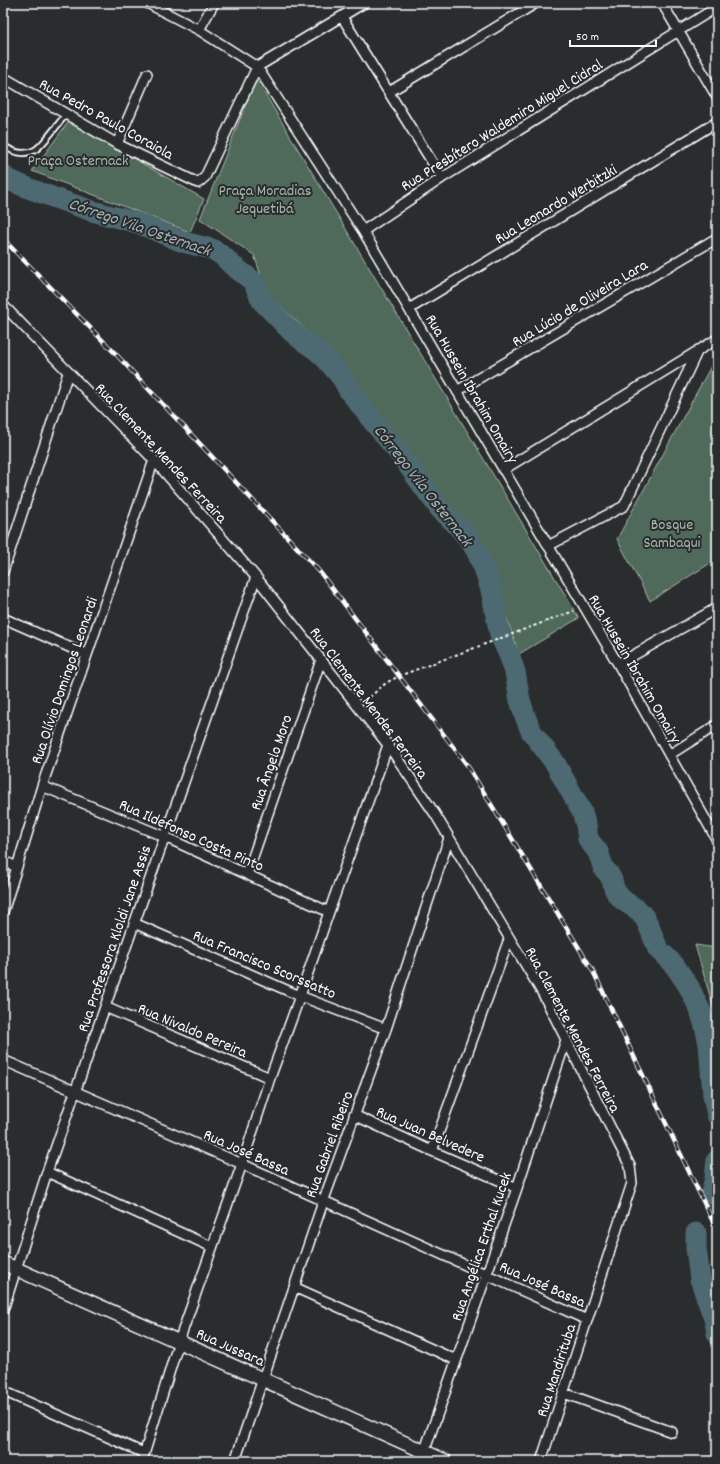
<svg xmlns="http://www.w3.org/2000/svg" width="720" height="1464" viewBox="0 0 720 1464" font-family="Dekko,sans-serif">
<rect width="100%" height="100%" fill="#2a2d2e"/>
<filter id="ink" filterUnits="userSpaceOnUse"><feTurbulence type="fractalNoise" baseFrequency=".025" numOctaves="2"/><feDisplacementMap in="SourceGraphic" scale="8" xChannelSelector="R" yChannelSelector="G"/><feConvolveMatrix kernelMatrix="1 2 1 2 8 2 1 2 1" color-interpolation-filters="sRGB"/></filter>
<g filter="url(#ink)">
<path fill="#506b5a" stroke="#a8b5ac" d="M256,79L579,618L519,654L483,548L429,484L333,356L267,293L254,255L200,219Z
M69,121L204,199L190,232L32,171Z
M717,355V559L650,601L617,539Z
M695,945L717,948V1020Z"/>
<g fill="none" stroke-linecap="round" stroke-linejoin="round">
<path stroke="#4e6a72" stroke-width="21" d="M3,175L7,179L28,188L55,198L92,211L138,223L183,242L212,249L223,256L233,266L253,281L262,301L291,331L302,340L315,349L325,358L342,378L348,389L376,425L400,454L428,493L440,509L454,522L470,540L477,552L484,568L491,590L500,635L510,657L515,672L520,700L525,716L531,731L555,763L582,812L586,825L588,839L598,852L604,869L608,873L612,880L614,888L617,894L624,901L638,910L644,917L648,924L658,949L675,966L689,987L700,1010L705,1026L709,1044L713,1095L717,1115
M711,1194L715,1178L717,1160
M696,1233V1248L700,1279L715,1321L717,1334"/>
<g stroke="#fff" stroke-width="8">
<path id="lane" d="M3,145C12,152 24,156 35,150C42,146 60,122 66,114"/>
</g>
<g stroke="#fff" stroke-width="12">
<path id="street" d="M147,3L199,30L257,67L363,231L618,664L717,840
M662,3L717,97
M342,17L442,178
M199,30L214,3
M3,77L117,144L198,183L205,177L257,67L364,3
M389,92L536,3
M117,144L147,74
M363,231L442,178L717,7
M3,305L154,460L256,577L388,745L435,814L543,994L630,1166L632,1183L541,1461
M409,309L717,122
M457,391L717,238
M503,470L717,339
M548,546L624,506L698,350
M3,572L68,373
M3,618L87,655
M618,664L717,608
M669,755L717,725
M42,786L165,837L329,912
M3,861L17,867
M247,874L321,660
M3,912L42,786L154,460
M134,923L300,996L386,1029
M105,1007L270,1078
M3,1060L242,1164L587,1320
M354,1115L432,1151L517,1188
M432,1151L509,939
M47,1172L212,1247
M294,1287L456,1360
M3,1310L47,1172L256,577
M3,1391L144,1453
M564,1393L672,1432
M142,1461L179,1341L242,1164L270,1078L300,996L329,912L388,745
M235,1461L323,1202L386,1029L449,838
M421,1461L517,1188L566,1040"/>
</g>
<g stroke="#fff" stroke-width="16">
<path id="secondary" d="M3,1263L445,1461"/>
</g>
<path stroke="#fff" stroke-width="2" stroke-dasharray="3 3" stroke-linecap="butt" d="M365,701L386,683L399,676L574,611"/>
<use href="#lane" stroke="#2a2d2e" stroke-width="4.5"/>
<use href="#street" stroke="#2a2d2e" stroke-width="9"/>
<use href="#secondary" stroke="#2a2d2e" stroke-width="13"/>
<g stroke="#fff" stroke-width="4.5">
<path id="rail" d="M3,239L112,350L319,571L467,765L593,971L717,1230"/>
</g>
<use href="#rail" stroke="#2a2d2e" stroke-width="3" stroke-dasharray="9" stroke-linecap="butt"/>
</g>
</g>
<g text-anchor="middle" stroke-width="4" stroke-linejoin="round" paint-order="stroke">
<g font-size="16" fill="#fff" stroke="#2a2d2e">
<text transform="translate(107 118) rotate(29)" y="6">Rua Pedro Paulo Coraiola</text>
<text transform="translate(501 124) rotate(-32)" y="6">Rua Presbítero Waldemiro Miguel Cidral</text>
<text transform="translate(555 203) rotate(-31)" y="6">Rua Leonardo Werbitzki</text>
<text transform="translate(579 302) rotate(-31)" y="6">Rua Lúcio de Oliveira Lara</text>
<text transform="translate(473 388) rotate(60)" y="6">Rua Hussein Ibrahim Omairy</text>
<text transform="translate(162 452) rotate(47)" y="6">Rua Clemente Mendes Ferreira</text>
<text transform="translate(636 668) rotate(60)" y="6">Rua Hussein Ibrahim Omairy</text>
<text transform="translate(63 680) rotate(-71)" y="6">Rua Olívio Domingos Leonardi</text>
<text transform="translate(370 702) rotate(53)" y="6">Rua Clemente Mendes Ferreira</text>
<text transform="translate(270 762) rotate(-71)" y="6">Rua Ângelo Moro</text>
<text transform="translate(192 834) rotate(24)" y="6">Rua Ildefonso Costa Pinto</text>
<text transform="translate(113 938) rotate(-71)" y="6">Rua Professora Kloldi Jane Assis</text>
<text transform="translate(265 963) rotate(23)" y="6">Rua Francisco Scorssatto</text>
<text transform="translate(193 1029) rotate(23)" y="6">Rua Nivaldo Pereira</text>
<text transform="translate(574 1029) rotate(62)" y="6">Rua Clemente Mendes Ferreira</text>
<text transform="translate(431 1133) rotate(24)" y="6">Rua Juan Belvedere</text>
<text transform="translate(328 1144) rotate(-70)" y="6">Rua Gabriel Ribeiro</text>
<text transform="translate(247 1151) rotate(24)" y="6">Rua José Bassa</text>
<text transform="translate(480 1246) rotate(-71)" y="6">Rua Angélica Erthal Kucek</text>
<text transform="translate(543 1283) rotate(24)" y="6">Rua José Bassa</text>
<text transform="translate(231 1346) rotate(24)" y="6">Rua Jussara</text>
<text transform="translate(555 1370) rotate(-72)" y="6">Rua Mandirituba</text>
</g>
<g font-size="16" fill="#a8b5ac" stroke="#2a2d2e">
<text x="78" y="165">Praça Osternack</text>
<text x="265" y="195">Praça Moradias<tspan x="265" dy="18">Jequetibá</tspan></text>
<text x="672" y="529">Bosque<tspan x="672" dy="18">Sambaqui</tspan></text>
</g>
<g font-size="17" font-style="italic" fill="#a6b4b8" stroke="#2a2d2e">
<text transform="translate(140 226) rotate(19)" y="6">Córrego Vila Osternack</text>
<text transform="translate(424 485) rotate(52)" y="6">Córrego Vila Osternack</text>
</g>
</g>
<rect width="720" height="1464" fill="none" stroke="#2a2d2e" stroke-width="16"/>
<rect x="8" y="8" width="704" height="1448" fill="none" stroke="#fff" stroke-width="1.5" filter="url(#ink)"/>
<path d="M570 40v6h86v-6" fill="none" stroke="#ffffff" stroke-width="2"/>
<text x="576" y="40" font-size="12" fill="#ffffff" stroke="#2a2d2e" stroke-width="3" paint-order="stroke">50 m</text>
</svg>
